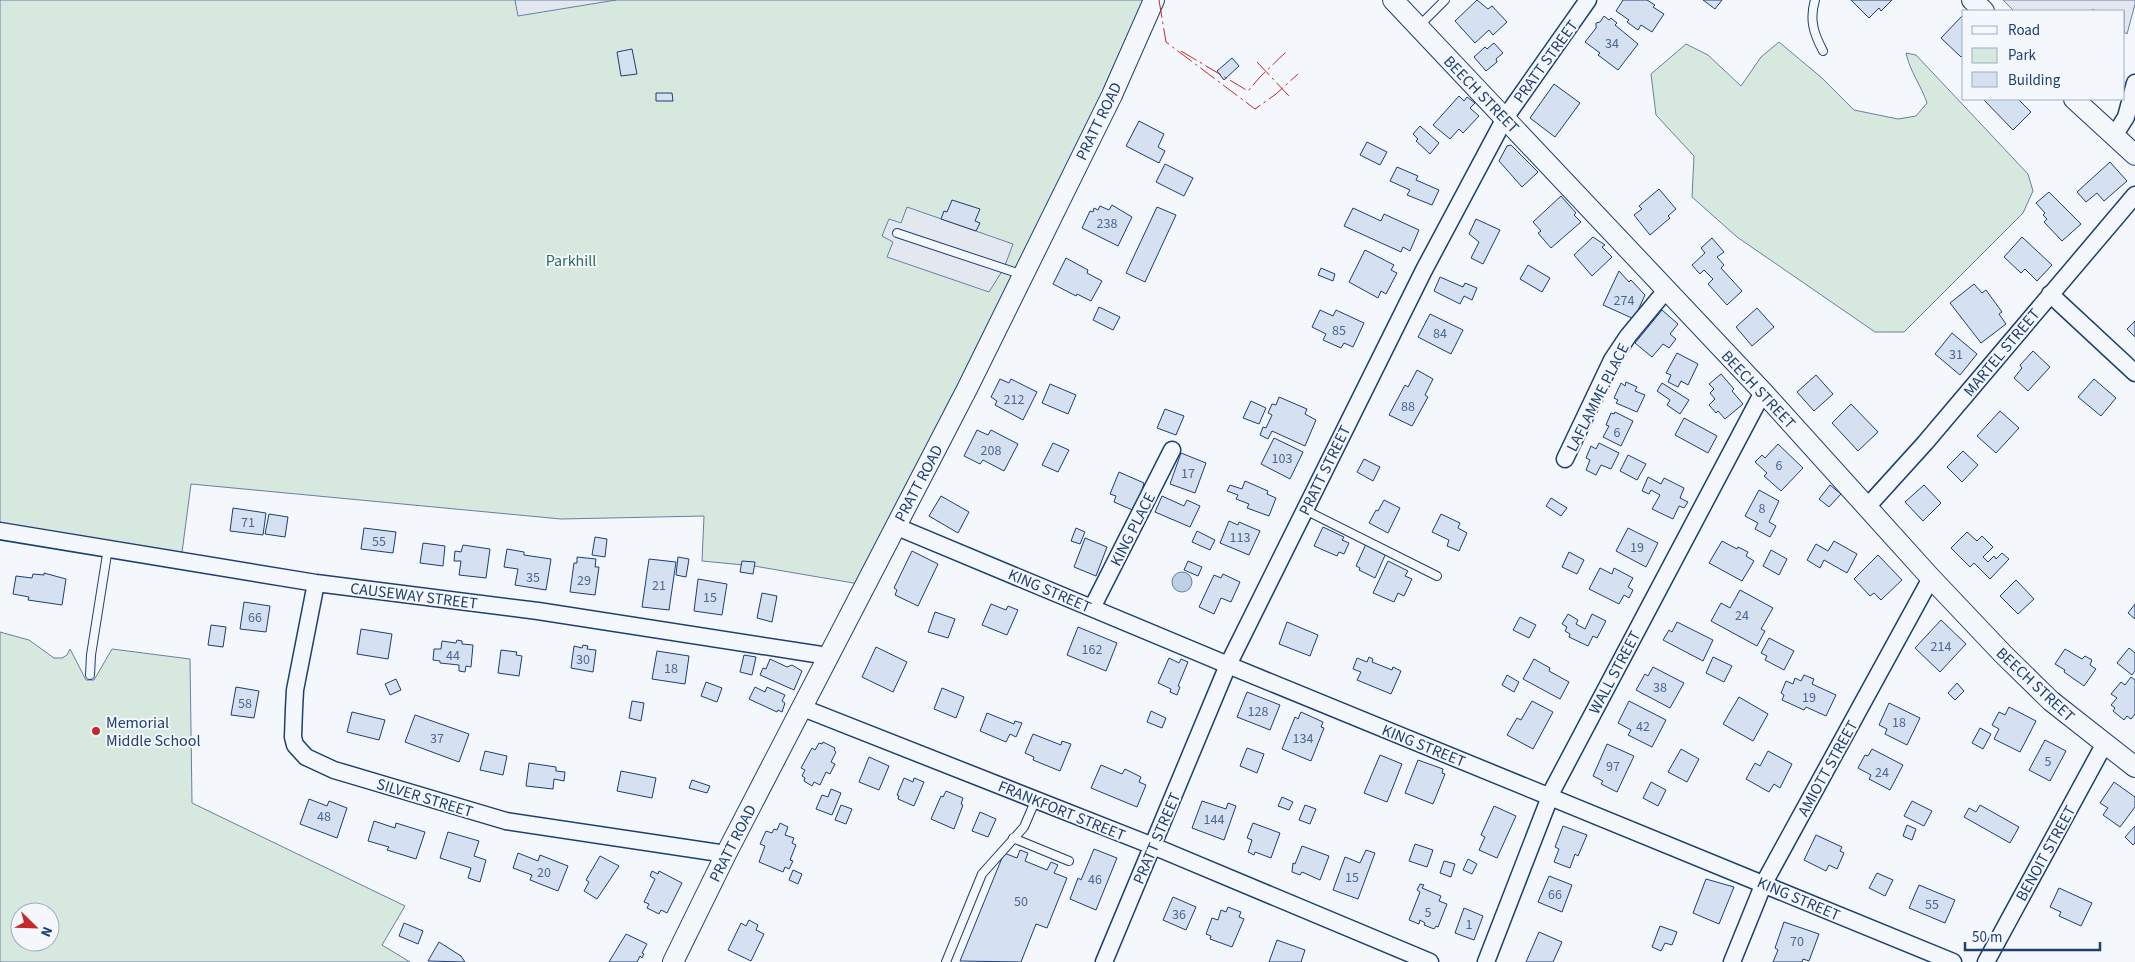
<svg xmlns="http://www.w3.org/2000/svg" width="2135" height="962" viewBox="0 0 2135 962" font-family="'Source Sans 3',sans-serif">
<rect width="100%" height="100%" fill="#f4f7fb"/>
<path fill="#d7e8df" stroke="#687fa3" fill-rule="evenodd" d="M0,0H1154L865,585L754,566L702,561L704,516L561,519L191,484L181,560L0,530Z
M1779,42L1822,78L1854,110L1898,119L1916,116L1927,103C1921,85 1910,72 1906,53L1916,55L2028,174L2033,191L2023,213L1904,332H1875L1737,237L1692,197L1694,156L1656,115L1651,74L1686,44L1708,55L1741,86L1761,57Z
M0,632L29,640L54,658H62L67,655L70,649L86,680H94L112,649L190,659L192,803L405,906L382,945L410,962H0ZM20,912H50V942H20Z"/>
<path fill="#e3e8f0" stroke="#687fa3" d="M515,0H616L518,16Z
M2003,0H2135V4L2127,34L2124,32V11H2095L2093,9L2091,11H2014Z
M907,207L1013,244L1004,268L989,292L887,257L893,242L882,236L886,226L889,219L901,223Z"/>
<path fill="#bed0e5" stroke="#687fa3" d="M1172 582a10 10 0 1 1 20 0a10 10 0 1 1-20 0Z"/>
<path fill="#d5e0f0" stroke="#1d3f73" d="M1477,0L1488,9L1492,6L1507,22L1493,35L1489,30L1475,43L1455,21Z
M1623,0H1647L1655,5L1653,7L1664,14L1652,32L1641,25L1638,30L1627,22L1629,20L1616,11Z
M1703,0H1722L1715,9Z
M1851,0H1892L1881,11L1879,8L1869,18Z
M1963,15L1964,54L1961,57L1941,38Z
M1604,16L1609,20L1611,18L1617,23L1615,25L1638,44L1618,70L1598,55L1600,53L1585,42L1596,28V23L1600,22Z
M1494,43L1503,53L1496,59L1497,62L1486,71L1474,57L1485,47L1487,49Z
M632,49L637,74L621,76L617,52Z
M1232,58L1239,66L1224,80L1217,71Z
M1554,84L1580,103L1555,137L1530,118Z
M656,93H672L673,101H656Z
M1459,96L1464,101L1467,97L1475,103L1470,108L1479,116L1463,133L1459,129L1450,139L1433,125Z
M1983,99H2018L2031,112L2013,130Z
M1139,121L1164,134L1158,147L1165,151L1159,163L1126,146Z
M1420,126L1439,143L1430,154L1416,141L1418,139L1413,134Z
M1367,142L1387,152L1380,165L1360,155Z
M1511,145L1538,172L1522,187L1499,161L1507,146Z
M2110,162L2127,181L2104,201L2097,193L2086,202L2077,192Z
M1165,164L1193,178L1184,196L1156,182Z
M1397,167L1418,176L1416,180L1439,190L1432,205L1407,195L1410,190L1390,181Z
M1659,189L1676,209L1668,216L1670,218L1650,235L1634,215L1642,209L1639,206Z
M2049,192L2081,224L2062,241L2044,222L2047,219L2043,215L2045,213L2036,203Z
M1561,196L1576,213L1574,215L1581,222L1551,248L1538,233L1541,231L1533,222Z
M952,200L980,209L975,221L980,223L976,231L941,219L944,211L947,212Z
M1112,205L1132,217L1118,246L1082,228L1090,211L1093,212L1094,208L1098,210L1100,206L1109,210Z
M1157,207L1176,215L1145,282L1126,273Z
M1353,208L1381,221L1384,214L1419,230L1410,251L1403,247L1401,252L1344,226Z
M1476,219L1500,230L1483,264L1471,258L1479,242L1469,234Z
M1593,237L1605,245L1602,247L1612,257L1592,276L1574,255Z
M2022,237L2052,265L2037,281L2025,269L2021,273L2004,257Z
M1712,238L1724,252L1717,257L1724,265L1721,268L1742,291L1727,305L1708,284L1713,279L1704,270L1700,274L1692,265L1705,253L1701,248Z
M1365,250L1394,265L1391,270L1397,273L1386,294L1381,291L1378,298L1349,282Z
M1066,258L1088,270L1087,273L1102,281L1091,301L1077,294L1076,296L1053,284Z
M1528,265L1550,278L1542,292L1520,279Z
M1321,268L1335,274L1333,281L1318,275Z
M1619,271L1629,282L1631,280L1645,295L1634,319L1603,305Z
M1440,277L1463,287L1465,283L1477,288L1472,300L1464,296L1460,304L1434,291Z
M1974,284L1982,293L1986,290L2002,312L1999,314L2006,324L1981,343L1950,303Z
M1099,307L1120,317L1113,330L1093,320Z
M1757,308L1774,327L1752,346L1736,327Z
M1320,310L1333,316L1336,310L1364,323L1353,347L1344,343L1341,348L1323,340L1326,334L1312,327Z
M1662,310L1678,324L1670,334L1676,339L1669,348L1663,344L1652,357L1635,343Z
M1430,314L1463,330L1451,354L1418,337Z
M2135,321V337L2127,329Z
M1952,333L1977,354L1960,375L1935,354Z
M2033,351L2050,367L2028,391L2014,378L2022,368L2020,365Z
M1677,353L1698,364L1688,385L1681,381L1678,387L1668,382L1671,375L1666,373Z
M1417,370L1433,379L1425,395L1428,397L1412,426L1389,415L1405,385L1408,387Z
M1721,374L1734,389L1732,391L1743,404L1725,419L1718,411L1716,413L1709,405L1715,399L1710,393L1714,389L1709,384Z
M1816,375L1833,394L1814,411L1797,392Z
M1000,379L1009,383L1011,379L1037,392L1023,420L995,405L997,401L991,397Z
M2094,379L2116,398L2101,416L2078,397Z
M1626,382L1637,387L1635,391L1645,395L1637,412L1616,403L1618,400L1614,398L1621,383L1625,386Z
M1662,383L1689,400L1680,414L1667,405L1670,400L1657,391Z
M1050,384L1076,395L1068,414L1042,403Z
M1279,397L1307,409L1305,414L1316,420L1305,446L1272,431L1268,439L1260,435L1263,427L1266,428L1272,415L1268,413L1272,404L1276,405Z
M1251,401L1266,408L1259,424L1243,418Z
M1851,404L1878,432L1858,451L1832,423Z
M1165,409L1184,416L1176,435L1157,428Z
M2000,411L2019,428L1996,453L1977,436Z
M1615,412L1633,421L1621,446L1603,437L1609,426L1606,425L1611,413L1614,414Z
M1684,418L1717,436L1708,453L1675,435Z
M977,430L988,435L991,430L1018,444L1004,471L983,460L980,464L964,456Z
M1274,438L1303,452L1290,479L1261,464Z
M1053,443L1069,450L1058,472L1042,465Z
M1599,443L1619,453L1611,469L1601,465L1596,475L1586,470L1590,460L1586,458L1591,446L1596,449Z
M1778,444L1803,468L1781,491L1764,476L1767,473L1755,462L1762,455L1765,458Z
M1963,451L1978,465L1962,482L1947,467Z
M1181,453L1206,463L1195,493L1170,484Z
M1628,455L1646,464L1637,480L1620,471Z
M1364,459L1380,467L1373,481L1357,472Z
M1119,472L1144,483L1142,490L1146,492L1137,512L1114,502L1116,496L1110,494Z
M1648,477L1661,484L1664,478L1684,488L1680,498L1688,502L1684,508L1679,506L1673,519L1652,509L1660,495L1651,490L1649,494L1642,491Z
M1245,481L1268,491L1267,494L1276,498L1269,516L1247,508L1249,504L1236,499L1238,495L1227,491L1230,485L1242,489Z
M1830,485L1841,494L1829,507L1819,499Z
M1924,485L1941,503L1923,521L1905,502Z
M1759,490L1779,501L1769,522L1776,526L1770,537L1755,529L1758,523L1745,516Z
M941,496L969,512L958,533L929,516Z
M1162,496L1184,506L1187,500L1200,506L1190,527L1155,512Z
M1551,498L1567,508L1561,516L1546,506Z
M1384,500L1400,508L1388,533L1369,523L1376,510L1378,511Z
M233,508L266,513L263,535L230,531Z
M269,514L288,517L285,537L265,534Z
M1441,514L1460,523L1458,528L1467,533L1459,551L1447,546L1449,540L1432,532Z
M1229,521L1238,525L1239,522L1260,531L1249,555L1220,543Z
M1323,527L1344,537L1342,540L1349,543L1344,554L1339,552L1337,556L1314,546Z
M364,528L396,532L393,553L361,549Z
M1076,528L1085,532L1080,544L1071,541Z
M1628,528L1658,543L1646,567L1616,551Z
M1197,531L1215,540L1210,550L1192,542Z
M1967,532L1977,541L1982,536L1993,547L1983,557L1988,562L1994,556L1996,559L2002,553L2009,559L1990,579L1974,563L1970,567L1951,548Z
M595,537L607,539L605,557L592,555Z
M1085,538L1107,547L1096,576L1074,567Z
M1722,541L1737,549L1738,547L1748,552L1746,556L1754,561L1742,581L1709,563Z
M1834,541L1857,554L1847,573L1824,560L1820,568L1807,560L1816,544L1828,551Z
M423,543L445,546L443,566L420,563Z
M1366,544L1386,553L1375,578L1359,570L1360,568L1356,566Z
M463,545L490,549L486,578L459,575L461,561H454L455,551L461,552Z
M507,549L524,552V555L551,559L546,590L515,585L518,569L504,567Z
M1771,550L1787,559L1779,575L1763,566Z
M912,551L938,564L918,606L895,595L897,590L894,588Z
M1569,552L1584,560L1577,574L1562,567Z
M1878,555L1902,580L1881,600L1874,593L1870,596L1854,579Z
M577,557L596,559L595,567H599L595,595L570,592L574,563H577Z
M678,557L689,559L686,577L676,575Z
M649,559L676,562L669,610L642,607Z
M742,561L755,562L753,574L740,572Z
M1188,561L1202,567L1198,576L1184,570Z
M1388,561L1408,571L1405,576L1412,579L1404,596L1398,593L1394,602L1373,593Z
M1600,568L1612,574L1614,568L1633,578L1628,587L1633,590L1629,598L1624,595L1619,604L1589,589Z
M44,573L66,579L62,605L28,600L29,597L13,594L16,576L32,578L33,574L44,575Z
M1223,574L1240,582L1231,602L1221,598L1214,614L1199,607L1214,575L1221,578Z
M698,579L727,584L722,615L694,611Z
M2016,580L2034,599L2018,614L2000,596Z
M1740,590L1773,608L1761,629L1765,631L1757,646L1711,621L1721,603L1730,608Z
M762,593L777,596L772,622L757,618Z
M244,602L270,606L266,632L240,629Z
M991,604L1006,610L1008,606L1018,610L1007,635L982,625Z
M2135,604V619L2128,613Z
M935,612L955,619L948,638L928,632Z
M1568,614L1578,620L1576,624L1585,629L1592,614L1606,621L1597,638L1593,636L1588,646L1569,637L1570,634L1565,631L1567,627L1562,624Z
M1520,617L1536,625L1529,638L1513,630Z
M1941,620L1966,644L1940,672L1915,648Z
M1287,622L1318,635L1310,656L1279,644Z
M1677,622L1713,640L1703,661L1663,640L1669,630L1672,632Z
M211,625L226,627L223,647L208,645Z
M1078,627L1117,643L1106,671L1067,655Z
M361,629L392,634L388,659L357,654Z
M1769,638L1794,651L1784,670L1765,660L1767,656L1761,653Z
M457,640L462,641V644L473,645L471,667L466,666L465,672L459,671V665L440,663V661L433,660L434,649H441L442,641L456,643Z
M583,645L588,646L587,649L596,650L593,672L571,668L574,646L582,648Z
M876,647L907,662L893,692L862,677Z
M2129,648L2135,653V671L2132,675L2117,663Z
M2065,649L2082,659L2085,656L2092,660L2090,665L2096,669L2084,686L2064,672L2065,670L2055,664Z
M501,650L517,652L516,655L522,656L519,676L498,673Z
M657,651L689,656L685,684L652,679Z
M744,655L756,657L752,675L740,672Z
M1369,657L1373,659L1372,662L1392,670L1393,667L1401,671L1391,694L1357,680L1361,672L1353,669L1357,658L1367,662Z
M1713,657L1732,666L1724,682L1706,673Z
M1169,658L1179,663L1181,659L1188,662L1178,686L1180,687L1177,695L1170,692L1171,689L1158,683Z
M770,659L787,667L792,665L802,671L794,690L760,675L763,668L766,669Z
M1534,659L1550,668L1549,671L1569,682L1560,699L1523,679Z
M1653,667L1684,683L1670,708L1636,690L1645,674L1648,676Z
M1507,675L1519,682L1514,692L1502,685Z
M1804,675L1814,679L1812,684L1836,695L1826,716L1806,707L1804,710L1782,700L1784,695L1781,693L1786,681L1793,684L1795,678L1801,681Z
M2131,677L2135,680V714L2131,719L2127,716L2124,720L2113,711L2115,708L2111,705L2117,698L2111,694L2121,682L2125,685Z
M396,679L401,690L390,695L385,684Z
M706,682L722,688L717,702L701,696Z
M1957,683L1964,691L1955,700L1948,693Z
M236,687L259,691L254,718L231,715Z
M755,687L765,692L767,687L785,695L782,701L785,703L782,712L778,710L777,712L749,699Z
M942,688L964,697L956,718L934,709Z
M1247,692L1280,705L1270,730L1237,717Z
M1739,697L1768,714L1753,741L1723,724Z
M632,701L644,703L641,721L629,718Z
M1532,701L1553,712L1533,749L1507,735L1517,718L1521,720Z
M1629,701L1666,720L1652,747L1628,735L1631,730L1618,723Z
M1889,703L1920,718L1907,745L1885,734L1887,729L1879,725Z
M2009,707L2036,721L2020,752L1994,739L1999,729L1992,725L1999,712L2005,715Z
M1151,711L1166,718L1162,728L1147,722Z
M352,712L385,720L379,740L347,732Z
M1301,712L1323,722L1321,727L1324,728L1311,761L1282,749L1295,717L1298,719Z
M987,713L1014,724L1015,721L1022,723L1016,737L1010,734L1006,742L980,731Z
M415,715L469,734L459,762L405,742Z
M1980,728L1991,734L1983,749L1972,743Z
M1033,734L1061,745L1062,741L1071,744L1060,771L1033,760L1034,757L1025,753Z
M2045,740L2066,751L2050,781L2029,770Z
M823,742L835,748L834,750L836,752L831,762L835,764L830,774L826,772L820,785L814,782L812,786L804,781L805,778L802,776L805,770L801,768L812,748L815,750L819,743L822,744Z
M1607,744L1634,756L1617,792L1601,784L1603,781L1593,776Z
M1247,748L1264,754L1257,773L1240,766Z
M1681,749L1699,759L1687,782L1668,772Z
M1872,749L1903,765L1890,790L1869,779L1871,775L1858,768L1865,755L1868,756Z
M485,751L507,756L503,775L480,770Z
M1768,751L1792,764L1780,788L1774,784L1769,792L1746,779L1755,763L1760,766Z
M1380,755L1402,764L1387,802L1364,793Z
M869,757L889,766L879,790L859,782Z
M1418,760L1443,769L1442,773L1445,774L1433,804L1405,793Z
M529,763L556,767V771L565,772L564,781L554,779L553,789L526,786Z
M1101,765L1122,774L1125,769L1141,777L1139,782L1146,785L1137,807L1091,788Z
M621,771L656,778L652,798L617,791Z
M904,778L913,782L914,778L924,782L914,806L898,799L899,796L897,795Z
M692,780L710,786L707,793L689,788Z
M1651,782L1666,790L1658,806L1643,798Z
M2114,782L2135,797V807L2120,827L2103,815L2108,808L2100,803Z
M831,789L841,793L832,815L816,809L822,795L828,797Z
M946,791L963,798L961,804L963,805L954,829L931,819L941,796L943,797Z
M1282,797L1293,802L1289,810L1278,806Z
M309,799L327,806L329,801L347,808L337,838L300,824Z
M1202,801L1226,809L1228,803L1236,806L1224,840L1192,828Z
M1912,801L1932,811L1924,826L1904,816Z
M841,805L852,809L846,824L835,820Z
M1305,805L1316,809L1310,824L1299,820Z
M1980,805L2019,827L2010,843L1964,817L1969,808L1976,812Z
M1494,806L1516,816L1497,858L1479,850L1485,837L1481,835Z
M980,812L996,819L988,837L972,831Z
M374,821L395,828L396,823L425,832L416,859L387,850L389,847L368,841Z
M780,823L788,827L785,835L794,838L792,843L796,845L790,860L793,861L789,869L785,867L783,872L759,862L765,846L760,844L766,831L772,833L774,829L777,830Z
M1253,823L1280,833L1271,858L1255,852L1254,855L1248,852L1252,840L1247,838Z
M1907,825L1916,829L1912,840L1903,836Z
M1563,826L1587,835L1578,856L1575,854L1570,868L1554,862L1559,849L1555,847Z
M2135,826V843L2133,845L2125,837Z
M448,832L479,841L474,856L486,860L480,882L468,878L471,868L440,858Z
M1816,835L1842,847L1840,851L1844,853L1837,869L1829,865L1826,871L1804,860Z
M1415,844L1433,850L1427,867L1409,861Z
M1302,846L1329,856L1320,880L1302,872L1300,875L1292,872L1293,863L1295,864Z
M1094,849L1117,858L1096,910L1070,899L1078,878L1081,880Z
M1020,850L1028,853L1025,861L1047,870L1051,862L1058,865L1054,873L1067,878L1047,928L1036,924L1021,962L960,961L1004,853L1017,858Z
M1366,850L1375,853L1358,899L1333,890L1345,857L1360,863Z
M518,853L538,861L540,855L568,866L558,891L530,880L532,875L513,868Z
M600,856L619,866L597,899L584,891L589,882L586,880Z
M1468,859L1477,864L1472,874L1463,870Z
M1444,861L1455,864L1451,877L1440,873Z
M793,870L802,874L798,884L789,880Z
M652,871L658,874L659,871L682,883L667,913L661,910L659,914L647,908L649,904L644,902L655,879L650,876Z
M1877,873L1893,880L1885,896L1869,888Z
M1549,876L1572,885L1562,912L1538,902Z
M1706,879L1734,887L1719,924L1693,913Z
M1420,884L1424,885L1422,888L1441,896L1439,901L1447,904L1438,927L1436,926L1434,929L1424,925L1425,923L1420,920L1419,924L1409,920L1420,892L1417,890Z
M1919,885L1955,900L1945,923L1909,908Z
M2059,888L2092,903L2081,926L2059,916L2061,912L2050,907Z
M1173,897L1196,907L1186,930L1163,920Z
M1228,907L1241,912L1239,917L1244,919L1232,947L1210,939L1211,936L1206,934L1212,918L1218,920L1221,910L1226,912Z
M1464,908L1483,916L1474,940L1455,933Z
M749,920L758,925L756,930L764,934L751,961L728,950L741,923L746,926Z
M1784,922L1819,934L1809,961L1803,959L1802,962H1773L1778,950L1775,948Z
M404,923L423,931L418,944L399,936Z
M1660,926L1677,932L1672,945L1665,943L1661,951L1652,947Z
M1539,932L1562,942L1553,962H1526Z
M626,934L647,944L642,953L644,954L642,958L640,956L637,962H609Z
M1277,940L1305,950L1301,962H1269Z
M439,942L461,956L465,962L428,961Z"/>
<g fill="none" stroke-linecap="round" stroke-linejoin="round">
<g stroke="#1d3f73" stroke-width="10">
<path id="service" d="M1815,0C1809,20 1814,34 1823,51
M1418,27L1445,0
M897,233L1023,275
M1305,510L1437,576
M90,675L91,655L108,548
M1013,838L1069,861
M946,962L982,874L1024,827L1036,799"/>
</g>
<g stroke="#1d3f73" stroke-width="19">
<path id="minor" d="M2114,136L2126,117L2135,83
M2050,294L2135,373
M1565,459L1612,360L1628,336L1667,289
M1867,507L1925,443L2135,195
M895,526L1228,665L1953,962
M0,531L316,583L538,611L828,656
M316,583L295,690L294,709L293,737L295,745L306,757L334,770L506,821L726,854
M1092,608L1172,450
M803,708L1153,846L1430,962
M1104,962L1228,665L1424,270L1505,118L1588,0
M1486,962L1553,789L1763,392
M1732,962L1764,883L1931,578
M1986,962L2105,743"/>
</g>
<g stroke="#1d3f73" stroke-width="22">
<path id="tertiary" d="M1393,0L1763,392L1931,578L2003,654L2051,701L2135,767
M1972,0L1984,11
M2074,99L2135,155
M673,962L726,854L967,389L1112,95L1154,0"/>
</g>
<use href="#service" stroke="#f4f7fb" stroke-width="8"/>
<use href="#minor" stroke="#f4f7fb" stroke-width="16"/>
<use href="#tertiary" stroke="#f4f7fb" stroke-width="20"/>
<path stroke="#c62828" stroke-width="1" stroke-dasharray="18 4 2.5 4" stroke-linecap="butt" d="M1159,0L1166,42L1255,109L1276,94L1298,74
M1181,51L1248,91L1260,77L1288,50
M1257,62L1289,96"/>
</g>
<circle fill="#c62828" stroke="#f4f7fb" stroke-width="2" cx="96" cy="731" r="5"/>
<g text-anchor="middle" stroke-width="4" stroke-linejoin="round" paint-order="stroke">
<g font-size="14" fill="#4b6792">
<text x="1612" y="48">34</text>
<text x="1107" y="228">238</text>
<text x="1624" y="305">274</text>
<text x="1339" y="335">85</text>
<text x="1440" y="338">84</text>
<text x="1956" y="359">31</text>
<text x="1014" y="404">212</text>
<text x="1408" y="411">88</text>
<text x="1617" y="437">6</text>
<text x="991" y="455">208</text>
<text x="1282" y="463">103</text>
<text x="1779" y="470">6</text>
<text x="1188" y="478">17</text>
<text x="1762" y="513">8</text>
<text x="248" y="527">71</text>
<text x="1240" y="542">113</text>
<text x="379" y="546">55</text>
<text x="1637" y="552">19</text>
<text x="533" y="582">35</text>
<text x="584" y="585">29</text>
<text x="659" y="590">21</text>
<text x="710" y="602">15</text>
<text x="1742" y="620">24</text>
<text x="255" y="622">66</text>
<text x="1941" y="651">214</text>
<text x="1092" y="654">162</text>
<text x="453" y="660">44</text>
<text x="583" y="664">30</text>
<text x="671" y="673">18</text>
<text x="1660" y="692">38</text>
<text x="1809" y="702">19</text>
<text x="245" y="708">58</text>
<text x="1258" y="716">128</text>
<text x="1899" y="727">18</text>
<text x="1643" y="731">42</text>
<text x="437" y="743">37</text>
<text x="1303" y="743">134</text>
<text x="2048" y="766">5</text>
<text x="1613" y="771">97</text>
<text x="1882" y="777">24</text>
<text x="324" y="821">48</text>
<text x="1214" y="824">144</text>
<text x="544" y="877">20</text>
<text x="1352" y="882">15</text>
<text x="1095" y="884">46</text>
<text x="1555" y="899">66</text>
<text x="1021" y="906">50</text>
<text x="1932" y="909">55</text>
<text x="1428" y="917">5</text>
<text x="1179" y="919">36</text>
<text x="1469" y="929">1</text>
<text x="1797" y="946">70</text>
</g>
<g font-size="16" fill="#1d3f73" stroke="#f4f7fb">
<text transform="translate(1545 61) rotate(-54)" y="6">PRATT STREET</text>
<text transform="translate(1482 94) rotate(46)" y="6">BEECH STREET</text>
<text transform="translate(1098 121) rotate(-64)" y="6">PRATT ROAD</text>
<text transform="translate(2001 352) rotate(-50)" y="6">MARTEL STREET</text>
<text transform="translate(1759 389) rotate(47)" y="6">BEECH STREET</text>
<text transform="translate(1597 397) rotate(-63)" y="6">LAFLAMME PLACE</text>
<text transform="translate(1324 470) rotate(-64)" y="6">PRATT STREET</text>
<text transform="translate(918 483) rotate(-62)" y="6">PRATT ROAD</text>
<text transform="translate(1132 529) rotate(-63)" y="6">KING PLACE</text>
<text transform="translate(1050 590) rotate(23)" y="6">KING STREET</text>
<text transform="translate(414 595) rotate(7)" y="6">CAUSEWAY STREET</text>
<text transform="translate(1614 672) rotate(-62)" y="6">WALL STREET</text>
<text transform="translate(2036 684) rotate(43)" y="6">BEECH STREET</text>
<text transform="translate(1424 745) rotate(22)" y="6">KING STREET</text>
<text transform="translate(1827 768) rotate(-61)" y="6">AMIOTT STREET</text>
<text transform="translate(425 797) rotate(17)" y="6">SILVER STREET</text>
<text transform="translate(1062 810) rotate(22)" y="6">FRANKFORT STREET</text>
<text transform="translate(1156 838) rotate(-67)" y="6">PRATT STREET</text>
<text transform="translate(732 843) rotate(-63)" y="6">PRATT ROAD</text>
<text transform="translate(2045 853) rotate(-61)" y="6">BENOIT STREET</text>
<text transform="translate(1799 898) rotate(23)" y="6">KING STREET</text>
</g>
<g font-size="16" fill="#2c6c60" stroke="#f4f7fb">
<text x="571" y="266">Parkhill</text>
</g>
<g font-size="16" fill="#1d3f73" stroke="#f4f7fb" text-anchor="start">
<text x="106" y="728">Memorial<tspan x="106" dy="18">Middle School</tspan></text>
</g>
</g>
<rect x="1962" y="10" width="162" height="90" fill="#f4f7fb" stroke="#9eadc5"/>
<rect x="1972" y="26" width="25" height="8" fill="#f4f7fb" stroke="#9eadc5"/>
<text x="2008" y="35" font-size="15" fill="#1d3f73">Road</text>
<rect x="1972" y="48" width="25" height="15" fill="#d7e8df" stroke="#9eadc5"/>
<text x="2008" y="60" font-size="15" fill="#1d3f73">Park</text>
<rect x="1972" y="72" width="25" height="15" fill="#d5e0f0" stroke="#9eadc5"/>
<text x="2008" y="85" font-size="15" fill="#1d3f73">Building</text>
<g transform="translate(35 927) rotate(113)"><circle r="24" fill="#f4f7fb" stroke="#9eadc5"/>
<path d="M0-4L9 19L0 12L-9 19Z" fill="#c62828"/>
<text y="-8" font-size="14" font-weight="bold" text-anchor="middle" fill="#1d3f73">N</text>
</g>
<path d="M1965 942v8h135v-8" fill="none" stroke="#1d3f73" stroke-width="2.5"/>
<text x="1972" y="942" font-size="15" fill="#1d3f73" stroke="#f4f7fb" stroke-width="4" paint-order="stroke">50 m</text>
</svg>
